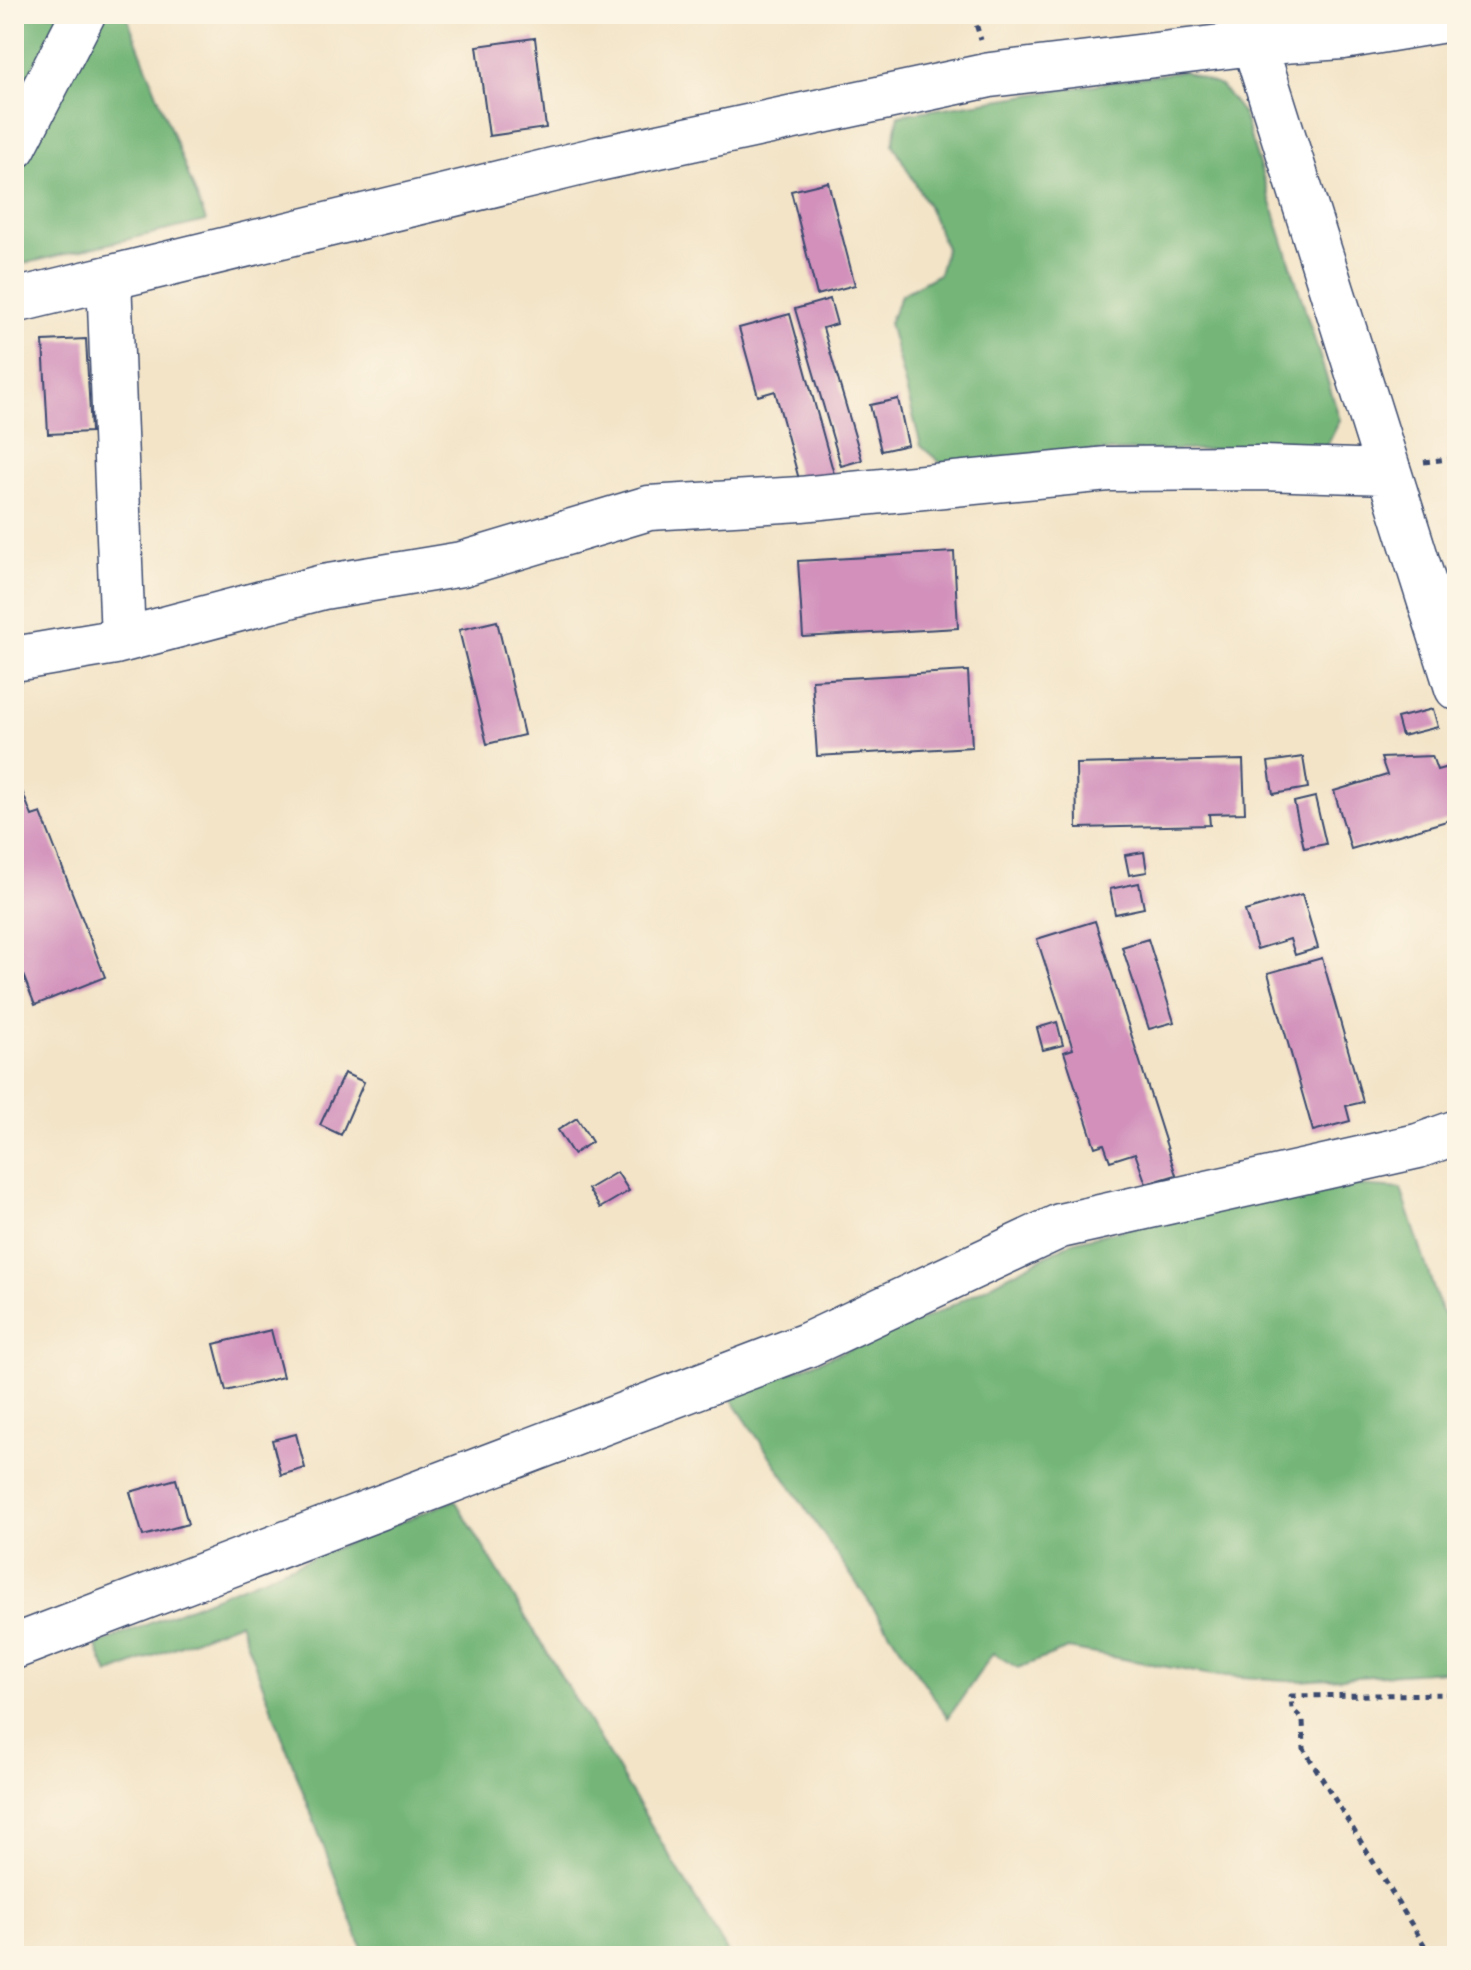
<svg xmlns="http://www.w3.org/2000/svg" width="1471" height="1970" viewBox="0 0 1471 1970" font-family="Delius,sans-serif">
<rect width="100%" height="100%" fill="#fcf5e5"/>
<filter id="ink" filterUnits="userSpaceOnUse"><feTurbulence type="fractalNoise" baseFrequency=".0125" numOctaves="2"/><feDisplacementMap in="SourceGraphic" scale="16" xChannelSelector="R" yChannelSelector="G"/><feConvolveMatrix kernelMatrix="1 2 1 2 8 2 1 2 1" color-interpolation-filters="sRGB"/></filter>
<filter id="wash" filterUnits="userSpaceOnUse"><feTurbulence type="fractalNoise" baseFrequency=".006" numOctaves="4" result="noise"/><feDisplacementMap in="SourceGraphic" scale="32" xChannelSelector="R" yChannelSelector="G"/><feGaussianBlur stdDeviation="1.8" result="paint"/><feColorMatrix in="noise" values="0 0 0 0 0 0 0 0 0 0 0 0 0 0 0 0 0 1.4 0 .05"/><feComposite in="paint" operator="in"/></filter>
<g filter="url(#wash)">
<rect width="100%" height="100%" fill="#f3e4c7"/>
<path fill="#74b678" stroke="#48726b" stroke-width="2" d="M14,14H126L206,221L14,266Z
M1183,71L1221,86L1243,114L1340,420L1326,448L1052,452L943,465L921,446L889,323L901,295L939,274L946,248L928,206L893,144L899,115Z
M1316,1183L1401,1189L1441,1311L1457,1335V1670L1300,1681L1212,1675L1068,1649L1018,1668L993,1653L948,1718L730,1397L934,1315L1072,1242Z
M455,1500L730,1956H365L239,1622L108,1674L96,1645Z"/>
<g id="blocks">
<path fill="#d290bb" d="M535,38L546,128L489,136L477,46Z
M828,182L855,285L817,295L791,191Z
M830,299L837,324L823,328L862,460L841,466L795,309Z
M790,314L834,474L800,483L775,391L758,396L739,328Z
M86,339L91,432L48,434L43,341Z
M898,399L908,445L881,451L870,405Z
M954,552L958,628L803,637L798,561Z
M497,621L524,735L487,744L459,630Z
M968,671L972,747L817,756L812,680Z
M1433,709L1438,727L1402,736L1397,718Z
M1432,756L1437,770L1455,765L1457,773V818L1351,849L1334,791L1387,775L1381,758Z
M1303,757L1308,788L1273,794L1268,762Z
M1243,760L1245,813L1209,814L1210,825L1077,828L1076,764Z
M14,771L32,816L41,813L105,977L35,1005L14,952Z
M1315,797L1326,844L1304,848L1294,802Z
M1144,852L1147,872L1129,875L1125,855Z
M1139,883L1144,908L1115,914L1110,889Z
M1302,894L1318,948L1295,955L1290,939L1257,949L1245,911Z
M1095,921L1176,1175L1146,1184L1135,1153L1110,1161L1104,1144L1095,1147L1064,1052L1073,1049L1037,939Z
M1148,939L1174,1022L1149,1029L1122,947Z
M1322,958L1363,1102L1346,1106L1350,1121L1313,1131L1268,973Z
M1057,1022L1063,1045L1043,1050L1037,1028Z
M344,1073L364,1082L341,1135L320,1125Z
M577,1118L592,1142L573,1154L558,1130Z
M617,1172L629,1191L600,1208L588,1189Z
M271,1330L283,1377L226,1391L214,1344Z
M296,1434L305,1468L281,1475L272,1440Z
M176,1479L188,1524L143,1536L130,1492Z"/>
</g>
</g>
<g filter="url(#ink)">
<use href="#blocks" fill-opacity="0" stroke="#3b4a6e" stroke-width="2"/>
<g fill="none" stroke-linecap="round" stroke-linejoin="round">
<g stroke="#3b4a6e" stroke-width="47">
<path id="minor" d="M1259,16L1254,43L1457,688
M14,147L83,14
M109,278L123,640
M14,301L598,159L990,75L1254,43L1343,37L1457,18
M14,659L115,642L323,587L462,564L649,508L801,499L1108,469L1262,468L1388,472
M14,1647L807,1345L1060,1226L1418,1146L1457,1132"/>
</g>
<path stroke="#3b4a6e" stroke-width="5" stroke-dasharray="6 6" stroke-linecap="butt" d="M973,14L981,40
M1424,462L1457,458
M1431,1956L1304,1749L1303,1720L1292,1709L1291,1696L1457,1694"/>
<use href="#minor" stroke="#fff" stroke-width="44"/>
</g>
</g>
<rect width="1471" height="1970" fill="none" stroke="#fcf5e5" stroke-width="48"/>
</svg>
